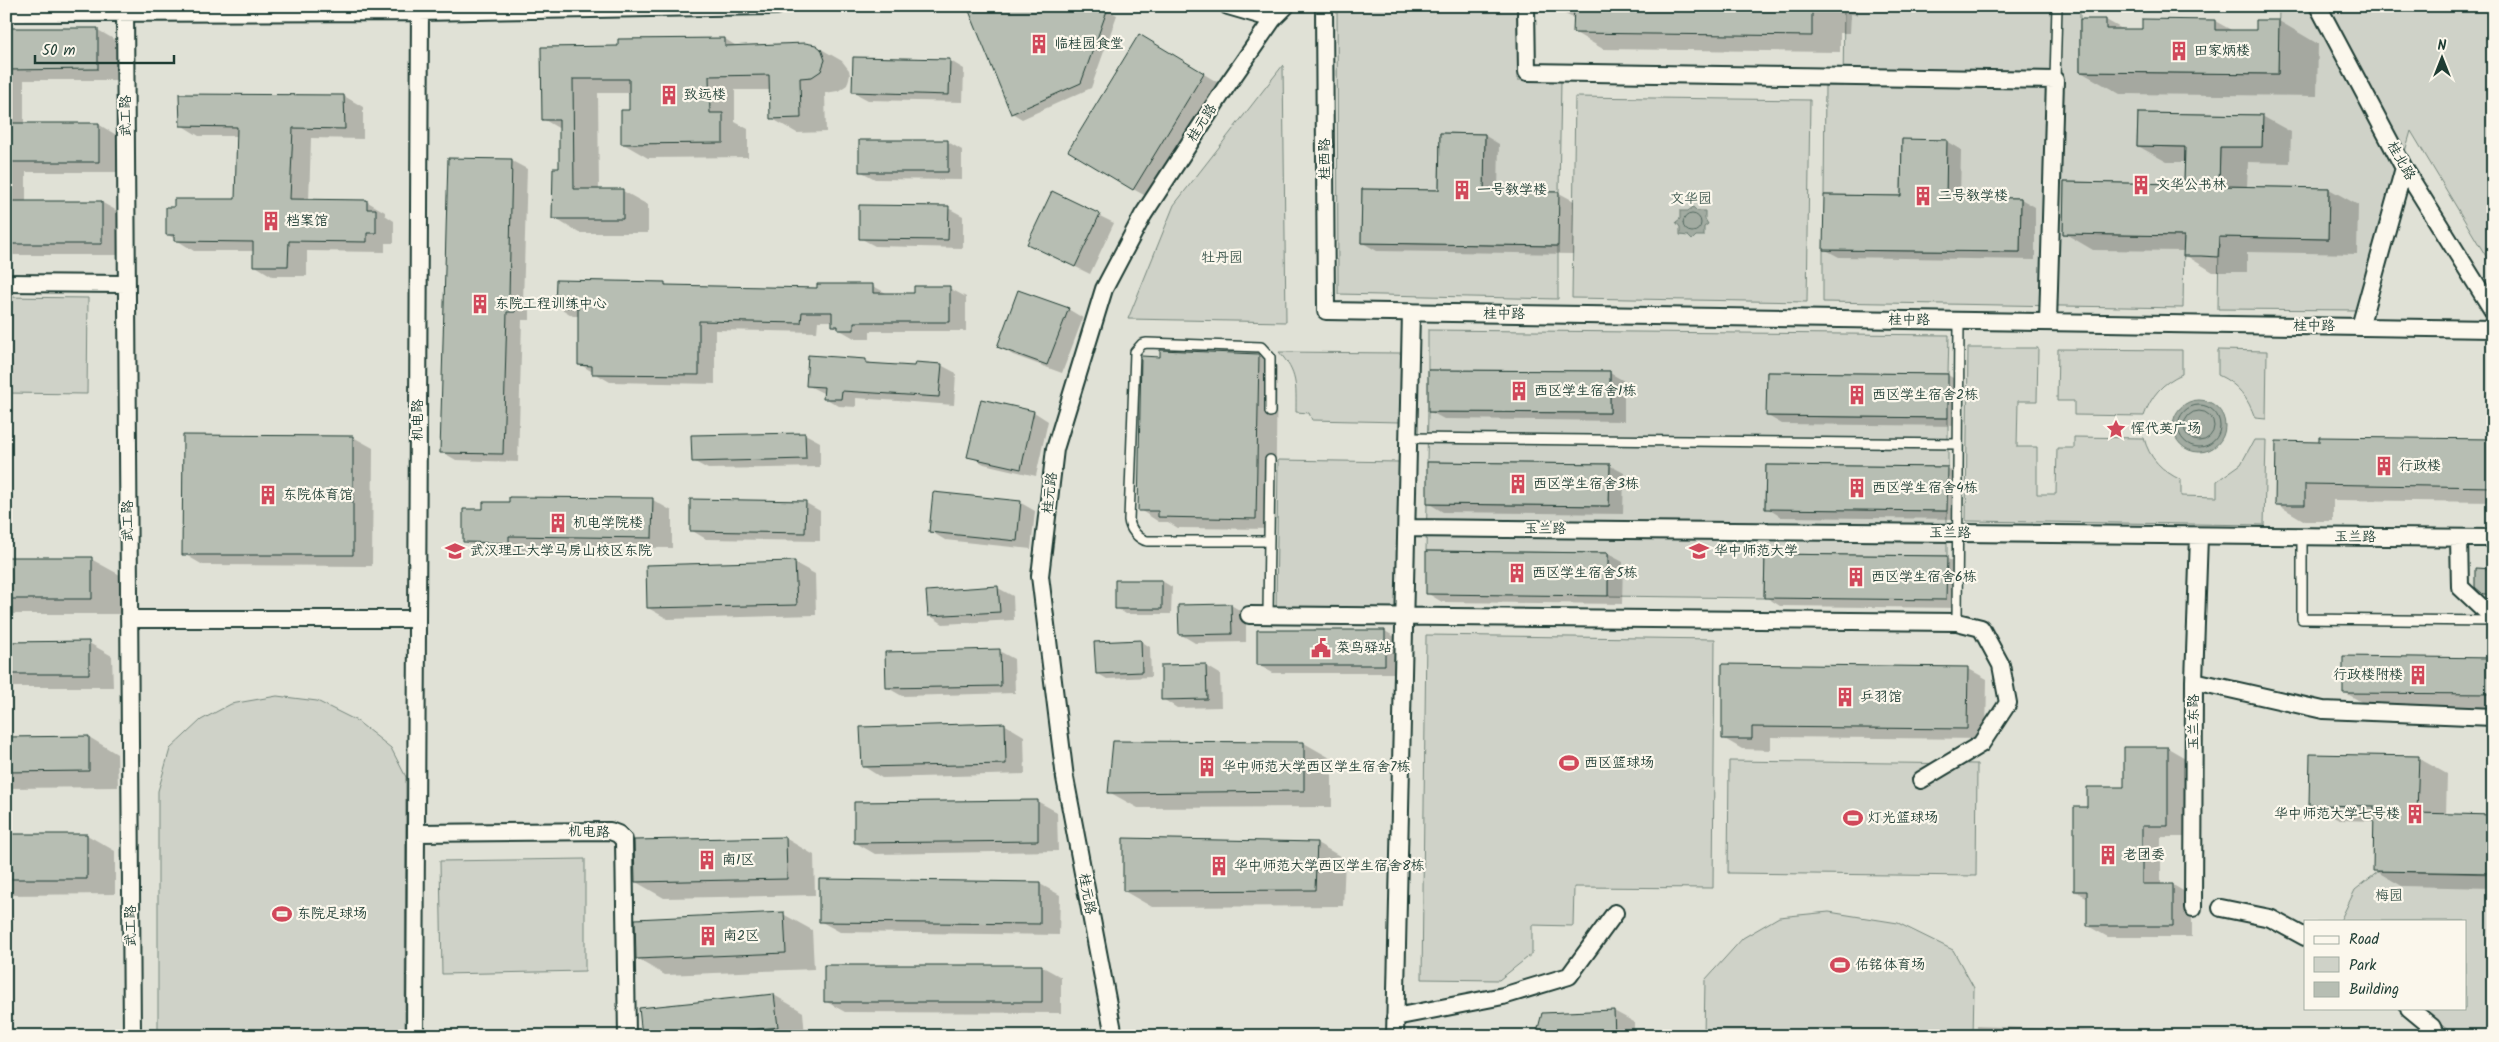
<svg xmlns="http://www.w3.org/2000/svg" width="2499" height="1042" viewBox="0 0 2499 1042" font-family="Kalam,'LXGW WenKai TC',sans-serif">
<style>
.built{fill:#e0e1d6;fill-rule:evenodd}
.green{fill:#cfd2c8;stroke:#77887e}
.water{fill:#a2aba1;stroke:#6e7f75}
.shadow{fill:#0003}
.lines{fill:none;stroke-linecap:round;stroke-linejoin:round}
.shore{stroke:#536960;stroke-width:1}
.building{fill:#b7beb3;stroke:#1f3d34}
.service-casing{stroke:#1f3d34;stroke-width:12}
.minor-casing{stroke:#1f3d34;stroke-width:20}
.service{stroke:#fbf7ec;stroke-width:9}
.minor{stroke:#fbf7ec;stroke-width:16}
.labels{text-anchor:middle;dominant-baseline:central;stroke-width:4.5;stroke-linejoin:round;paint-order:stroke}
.poi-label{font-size:14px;fill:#1f3d34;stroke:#fbf7ec;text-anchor:start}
.street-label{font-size:14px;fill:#1f3d34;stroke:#fbf7ec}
.park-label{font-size:14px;fill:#425b52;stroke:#fbf7ec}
</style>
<rect width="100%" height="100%" fill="#f2f0e5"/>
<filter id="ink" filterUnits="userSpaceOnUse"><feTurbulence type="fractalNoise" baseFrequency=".02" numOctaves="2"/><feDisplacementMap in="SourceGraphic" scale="10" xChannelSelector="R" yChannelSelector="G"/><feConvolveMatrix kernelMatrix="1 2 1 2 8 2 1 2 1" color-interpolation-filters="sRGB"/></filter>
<g filter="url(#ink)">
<path class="built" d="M6 6H2493V1036H6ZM2305 921H2465V1008H2305Z"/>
<path class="green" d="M1337 6H1517L1518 80 1561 81 1559 192 1484 191 1485 134 1440 133 1439 190 1362 189 1361 243 1558 246V299L1338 294Z
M1844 6H2080V72L2278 74 2279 6H2493V268L2411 131 2359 310 2218 309 2219 237 2328 239 2329 188 2219 186 2220 147H2262V115L2138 113 2137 146 2185 147 2184 184 2064 182 2063 234 2184 236 2183 308 1823 302V250L2020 252 2021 198 1946 197V140H1902L1901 196 1824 195 1825 86H1843Z
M1283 65 1286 322 1128 319 1174 205Z
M1575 97 1810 100 1807 302 1572 298Z
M6 297 88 298 87 394 6 393Z
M1428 330 1949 335 1948 374 1767 372V416L1948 418V467L1766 465 1765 508 1947 511V556L1765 554 1764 598 1608 596V553L1426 551 1427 504 1609 506 1610 464 1427 462 1428 412 1610 413V371L1428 370Z
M1968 348H2038L2037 401H2018L2017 447H2037V494H2056L2057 448H2074V437L2144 438C2149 458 2162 471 2181 480V496L2217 497V481L2241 464 2254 440H2266L2264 525 1966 521Z
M2058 349 2182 350V374C2162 383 2151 396 2144 416L2074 415V401H2057Z
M2218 350 2267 351 2266 419 2255 418C2248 398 2238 384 2218 375Z
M1279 352 1401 353 1400 422 1312 420 1309 413 1296 412C1296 386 1298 373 1279 352Z
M1278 460 1400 462 1398 610 1276 609Z
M1426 635 1715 639 1713 888 1574 887 1573 926 1532 925V954L1499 980 1422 979Z
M277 696 317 701 357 721 391 748 406 777 405 1036H158V791L170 749 201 720 231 704Z
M1729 761 1977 764 1976 876 1728 873Z
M585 859V971L442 974 440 861Z
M2379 871 2493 874V1036H2451L2449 1031 2421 1008H2465V921H2340L2355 890Z
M1829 912 1898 923 1953 950 1974 988 1973 1036H1704L1705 980 1743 938 1779 917Z"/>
<path class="water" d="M1693 207 1697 211H1705V219L1708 224 1704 227V236H1696L1692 240 1688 236 1680 235V227L1676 222 1680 219V211H1688Z
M2173 426a26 26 0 1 1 52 0a26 26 0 1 1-52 0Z"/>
<path class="shadow" d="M1261 6H1275L1274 10Z
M1563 6H1858V15L1851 14 1850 33H1840V52L1603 49 1574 32 1575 19 1563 13Z
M1107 10 1117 15 1091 88 1022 119 1012 113Z
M2106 20 2124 30H2144L2215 21 2233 31H2257L2279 21 2318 44 2317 96 2120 94 2081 72Z
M6 30H98L117 41V80H24V124H98L118 136V172H26V202H101L121 213V255H6Z
M725 39 738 47 816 46 842 61 849 70 850 75 847 85 838 91 825 93 826 132 797 133 771 118V90H735V122L748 129V157L648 158 622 143 631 111 630 93H598L599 191H623L648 205V233H579L554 218 560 169V129L543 119 542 48H619Z
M1159 47 1222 85 1153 200 1133 189Z
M949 60 964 69 963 102 868 100 853 92Z
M344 96 363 107V139L311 138 309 201H366L385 212V215L394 221V243H385V252L307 251V276H272L254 265V251H194L167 234 237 200 238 136H199L181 125Z
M2262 116 2291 132 2290 163 2248 162 2247 187 2329 189 2358 205 2357 254 2247 252V272H2213L2185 255V251L2093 250 2064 233 2185 185 2186 162H2167L2138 146Z
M1484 135 1499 144 1498 192 1559 193 1574 201 1573 254 1377 251 1363 243 1440 191Z
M1946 141 1961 150 1960 198 2021 199 2035 207V260L1839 257 1824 249 1902 197Z
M948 142 962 150V180L875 179 860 171Z
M512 161 527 169 523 302 530 306V320H522L518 462 456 460 442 452Z
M1053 193 1114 223 1090 274 1029 244Z
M948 208 963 216V248L875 246 860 238Z
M664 283 669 286 819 289 873 286 888 294H915L949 288 966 297V331H870V339H856L833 326V321H818L817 332 715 330V384L610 382 579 364V316H573L557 306Z
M1068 309 1083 318 1062 373 1013 355 998 346Z
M1258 354 1277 366 1275 529 1178 528 1168 522H1159L1140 510Z
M865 360 873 364 916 367 941 365 956 373 954 405 856 398V407L839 406 825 398V394L807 385Z
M1610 373 1624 381V421L1444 419 1429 411Z
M1768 373 1948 375 1963 384 1962 426 1782 424 1768 416Z
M1034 412 1048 421 1036 476 984 464 969 456Z
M805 434 820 442V467L708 469 693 461 692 436Z
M184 437H353L373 448 372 566 203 565 184 554Z
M2493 441V502L2333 500V521H2305L2276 504 2277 443Z
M1609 465 1624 473 1623 514 1443 512 1428 503Z
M1947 468 1962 477 1961 519 1781 517 1767 508Z
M653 500 672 511V548L528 547V553H484L464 541Z
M806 503 820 511V541L706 539 691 530Z
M1021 503 1035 511 1031 549 945 540 930 531Z
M1428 552 1608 554 1623 562 1622 604 1442 602 1427 593Z
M1946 558 1961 566V608L1780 606 1766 597Z
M6 559H91L120 575V614H6Z
M795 563 815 574 816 615 668 619 648 608 647 566Z
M2493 570V599L2483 593Z
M1117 581H1162L1172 587 1171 614H1126L1117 608Z
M998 588 1013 596 1014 620 943 624 929 615Z
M1231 605 1246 614V642L1195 643 1180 634V606Z
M1258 631H1385L1400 640V673H1273L1258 665Z
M1141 641 1150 647 1151 677 1107 679 1097 673Z
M6 643H89L112 656 113 687H6Z
M999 651 1014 659 1015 693 902 696 888 688Z
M2493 659V710L2372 708 2344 692Z
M1205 665 1220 674 1221 707 1177 708 1163 699Z
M1724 665 1967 668 1987 679 1986 739 1771 737V750L1742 749 1723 738Z
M1004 724 1024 736 1025 774 882 778 863 766Z
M89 737 117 754 118 787 6 788V738Z
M1304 743 1332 759V807L1138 808 1109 792Z
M2168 748 2187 759 2188 837H2161V885H2173L2192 896V937H2108L2088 926V898L2075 891 2088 808 2125 788Z
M2418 758 2447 774 2446 815 2493 816V888L2402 886 2374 870 2375 821 2339 820 2310 804Z
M1037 801 1057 812 1058 851 875 854 856 843Z
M6 835H87L115 851V894L6 895Z
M785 838 814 855 815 895 664 898 636 882Z
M1317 843 1345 859 1343 906 1152 907 1124 891Z
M821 880 1040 884 1060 895 1059 935 840 932 820 921Z
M783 914 812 930 814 969 665 975 637 959Z
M1041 966 1061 977V1013L845 1012 825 1001Z
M774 995 803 1012 805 1036H644Z
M1614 1011 1634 1022V1036H1537L1543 1014Z
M1977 1026 2236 1036H2237H1977Z"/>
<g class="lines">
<path class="shore" d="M1683 223a9 9 0 1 1 18 0a9 9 0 1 1-18 0Z
M2178 426a21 21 0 1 1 42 0a21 21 0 1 1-42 0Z
M2184 426a15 15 0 1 1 30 0a15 15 0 1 1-30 0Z"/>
</g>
<path class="building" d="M967 6H1098L1108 8 1081 83 1011 114Z
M1574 6H1812V36L1573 33Z
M2080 19H2106V29H2142V19L2215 20V30H2256V20H2279L2278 74 2080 72Z
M6 28H98V69L6 70Z
M1139 34 1204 73 1133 190 1068 151Z
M725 38V46L805 43 816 45 821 49 825 60 821 71 812 77 800 78 801 118 770 119 769 75 709 76 710 113H723V143L621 144V110H629V79H573L574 189H623V219H552L553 168H559V120H542L541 47 618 46V39Z
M853 57 950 59 949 95 852 92Z
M179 94 344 95 345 129 293 128 290 199 367 200V209H376V233H367V242L289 241 288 266H253V242L174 241V235H166V207H174V199H235L237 127 180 126Z
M2138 113 2263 115 2262 147H2220L2219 186 2329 188 2328 239 2219 237 2218 257 2201 256H2183L2184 236 2063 234 2064 182 2184 184 2185 147 2137 146Z
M6 123H99V162H6Z
M1440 133 1485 134 1484 191 1559 192 1558 246 1361 243 1362 189 1439 190Z
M1902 139 1947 140 1946 197 2021 198 2020 252 1823 250 1824 195 1901 196Z
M859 140H948V172H859Z
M448 158 512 159 509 297H515V312H507L503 454 440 453Z
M1052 191 1100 214 1075 267 1027 244Z
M6 201H102V244H6Z
M859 205 949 206 948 240 859 239Z
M556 280 665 282V285L817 288V284H873V293H914V286H950V322H854V330H838V326H832V312H802L801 323 699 321V375L592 374V366L578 365V307H555Z
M1018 290 1069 308 1047 365 997 347Z
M1160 350 1259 354 1256 519 1158 517V511H1138L1141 356 1160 357Z
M808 355 866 359V363L914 366 915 362 942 364 939 397 842 391 841 399H823L824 387 806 386Z
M1428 370 1610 371V413L1428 412Z
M1767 372 1948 374V418L1766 416Z
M981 399 1034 411 1021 469 967 457Z
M805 433 806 459 692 462 691 435Z
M183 435 353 436V555H182Z
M2319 437 2493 439V487L2305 484V505H2275L2276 441 2319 442Z
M1427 462 1610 464 1609 506 1427 504Z
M1766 465 1948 467 1947 511 1765 509Z
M933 492 1021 501 1017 541 929 532Z
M509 497 653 498 652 538 509 536V543L463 542V509H483V502H509Z
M690 499 806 501 805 533 690 531Z
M1426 551 1608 553V596L1426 594Z
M1765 554 1947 556 1946 600 1764 598Z
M6 557H92V599H6Z
M795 561 797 605 647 608 646 565Z
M2475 568 2493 569V594H2483L2475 587Z
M1115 580H1162V609H1115Z
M998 586 1000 612 928 616 926 591Z
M1231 604 1232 634 1179 635 1178 605Z
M1257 630H1385V665H1257Z
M1141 640 1142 672 1096 674 1094 642Z
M89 641V674H6V642Z
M1000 649 1001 686 886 688 885 652Z
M2343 656 2493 658V694L2343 693Z
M1206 664 1207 699 1161 700V665Z
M1722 664 1968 667 1967 729 1752 727V739H1722Z
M1005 723 1006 764 862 767 860 727Z
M89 736V771L6 772V737Z
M1113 741 1304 742V791L1108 793Z
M2124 747H2168V826H2142V884H2173V926H2087V891H2074V807H2087V787H2124Z
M2310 754 2419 756 2417 813 2493 815V873L2373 871 2374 806 2309 805Z
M1038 800V841L854 843V802Z
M6 834H87V879H6Z
M786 837 787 879 635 882 634 840Z
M1123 838 1317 842 1315 890 1123 891Z
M819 879 1040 882V924L819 922Z
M784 912 786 953 636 959 635 919Z
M824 965H1042V1002H824Z
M774 994 778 1027 694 1036H642L639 1008Z
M1614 1010 1615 1036H1536L1542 1013Z"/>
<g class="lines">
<defs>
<path id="service" d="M2055 80 2057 6
M1408 438 1958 444
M2302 537V619L2493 621
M1269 541H1147C1138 539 1130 529 1129 520L1135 352 1142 344 1147 343 1261 347 1270 357V412
M1268 615 1270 460
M1957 622 1959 321"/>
<path id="minor" d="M125 6 132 1036
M1228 6 1273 19
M1324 6 1326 311 2493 329
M1526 6 1527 72 2055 80 2048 322
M2318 6 2404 168 2493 311
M6 13 419 12 777 6
M6 283 127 284
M2360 327 2404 168
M1407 528 2493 538
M2459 538 2460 587 2493 618
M1249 615 1957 622 1981 628 2001 665 2008 703 1981 744 1921 780
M129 619H417
M2194 681 2323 710 2493 717
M416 833 610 831 618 834 624 840 627 1036
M2193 908 2194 681 2199 536
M2221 908 2270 918 2305 937
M2409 1008 2432 1027 2436 1036
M1395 1017 1503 996 1569 976 1615 913
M415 1036 420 6
M1114 1036 1065 778 1040 576 1055 449 1104 289 1143 215 1226 87 1273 19 1286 6
M1395 1036 1411 312"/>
</defs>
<use href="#service" class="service-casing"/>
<use href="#minor" class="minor-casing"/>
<use href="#service" class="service"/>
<use href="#minor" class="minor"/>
</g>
</g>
<defs>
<symbol id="building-bare" viewBox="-9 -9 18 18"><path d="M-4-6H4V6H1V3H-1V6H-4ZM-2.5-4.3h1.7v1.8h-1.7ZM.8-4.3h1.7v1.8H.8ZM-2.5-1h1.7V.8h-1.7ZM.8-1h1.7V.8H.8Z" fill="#d1495b" stroke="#fbf7ec" stroke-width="2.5" paint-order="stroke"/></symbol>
<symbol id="sight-bare" viewBox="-9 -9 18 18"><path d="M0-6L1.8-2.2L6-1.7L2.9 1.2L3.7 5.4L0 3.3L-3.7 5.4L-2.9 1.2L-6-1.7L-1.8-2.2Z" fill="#d1495b" stroke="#fbf7ec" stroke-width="2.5" paint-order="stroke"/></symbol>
<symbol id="university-bare" viewBox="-9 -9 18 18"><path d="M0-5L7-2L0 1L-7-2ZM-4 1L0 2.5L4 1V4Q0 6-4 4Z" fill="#d1495b" stroke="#fbf7ec" stroke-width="2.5" paint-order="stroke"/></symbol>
<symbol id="civic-bare" viewBox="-9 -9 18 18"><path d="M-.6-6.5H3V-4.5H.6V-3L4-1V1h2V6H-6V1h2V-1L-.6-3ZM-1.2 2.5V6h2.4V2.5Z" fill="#d1495b" stroke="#fbf7ec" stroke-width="2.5" paint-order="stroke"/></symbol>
<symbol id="stadium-bare" viewBox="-9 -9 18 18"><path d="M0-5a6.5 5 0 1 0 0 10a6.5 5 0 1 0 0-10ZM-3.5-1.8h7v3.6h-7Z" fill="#d1495b" stroke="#fbf7ec" stroke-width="2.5" paint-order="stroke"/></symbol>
</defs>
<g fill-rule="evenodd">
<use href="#building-bare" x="1025" y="30" width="28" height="28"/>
<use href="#building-bare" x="2165" y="37" width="28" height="28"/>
<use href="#building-bare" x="655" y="81" width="28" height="28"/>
<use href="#building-bare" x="2127" y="171" width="28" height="28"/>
<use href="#building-bare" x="1448" y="176" width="28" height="28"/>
<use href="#building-bare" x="1909" y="182" width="28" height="28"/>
<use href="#building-bare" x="257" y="207" width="28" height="28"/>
<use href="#building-bare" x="466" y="290" width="28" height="28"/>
<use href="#building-bare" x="1505" y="377" width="28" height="28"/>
<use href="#building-bare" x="1843" y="381" width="28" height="28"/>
<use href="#sight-bare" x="2102" y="415" width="28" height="28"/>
<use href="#building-bare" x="2370" y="452" width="28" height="28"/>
<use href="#building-bare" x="1504" y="470" width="28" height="28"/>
<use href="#building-bare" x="1843" y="474" width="28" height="28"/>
<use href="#building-bare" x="254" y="481" width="28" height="28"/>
<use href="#building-bare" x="544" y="509" width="28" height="28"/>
<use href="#university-bare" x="441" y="537" width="28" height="28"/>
<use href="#university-bare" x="1685" y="537" width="28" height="28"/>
<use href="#building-bare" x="1503" y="559" width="28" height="28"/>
<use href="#building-bare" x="1842" y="563" width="28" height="28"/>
<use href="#civic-bare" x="1307" y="634" width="28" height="28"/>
<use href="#building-bare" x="2404" y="661" width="28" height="28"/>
<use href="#building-bare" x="1831" y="683" width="28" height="28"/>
<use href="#stadium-bare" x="1555" y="749" width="28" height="28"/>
<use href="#building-bare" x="1193" y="753" width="28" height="28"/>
<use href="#building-bare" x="2401" y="800" width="28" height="28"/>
<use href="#stadium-bare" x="1839" y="804" width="28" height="28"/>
<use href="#building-bare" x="2094" y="841" width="28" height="28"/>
<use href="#building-bare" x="693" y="846" width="28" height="28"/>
<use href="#building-bare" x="1205" y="852" width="28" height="28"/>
<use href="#stadium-bare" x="268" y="900" width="28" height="28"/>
<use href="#building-bare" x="694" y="922" width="28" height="28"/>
<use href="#stadium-bare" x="1826" y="951" width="28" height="28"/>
</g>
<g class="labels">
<g class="poi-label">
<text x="1054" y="44">临桂园食堂</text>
<text x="2194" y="51">田家炳楼</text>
<text x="684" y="95">致远楼</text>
<text x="2156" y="185">文华公书林</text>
<text x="1477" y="190">一号教学楼</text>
<text x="1938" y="196">二号教学楼</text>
<text x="286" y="221">档案馆</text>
<text x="495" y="304">东院工程训练中心</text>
<text x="1534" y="391">西区学生宿舍1栋</text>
<text x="1872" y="395">西区学生宿舍2栋</text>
<text x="2131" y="429">恽代英广场</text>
<text x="2399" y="466">行政楼</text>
<text x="1533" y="484">西区学生宿舍3栋</text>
<text x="1872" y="488">西区学生宿舍4栋</text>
<text x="283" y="495">东院体育馆</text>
<text x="573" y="523">机电学院楼</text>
<text x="470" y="551">武汉理工大学马房山校区东院</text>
<text x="1714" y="551">华中师范大学</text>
<text x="1532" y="573">西区学生宿舍5栋</text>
<text x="1871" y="577">西区学生宿舍6栋</text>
<text x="1336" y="648">菜鸟驿站</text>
<text x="2403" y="675" text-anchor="end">行政楼附楼</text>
<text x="1860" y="697">乒羽馆</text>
<text x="1584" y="763">西区篮球场</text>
<text x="1222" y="767">华中师范大学西区学生宿舍7栋</text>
<text x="2400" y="814" text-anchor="end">华中师范大学七号楼</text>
<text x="1868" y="818">灯光篮球场</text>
<text x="2123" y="855">老团委</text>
<text x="722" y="860">南1区</text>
<text x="1234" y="866">华中师范大学西区学生宿舍8栋</text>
<text x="297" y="914">东院足球场</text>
<text x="723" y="936">南2区</text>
<text x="1855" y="965">佑铭体育场</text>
</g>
<g class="street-label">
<text transform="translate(126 116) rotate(-90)">武工路</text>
<text transform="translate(1202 123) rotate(-57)">桂元路</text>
<text transform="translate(1325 159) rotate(-90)">桂西路</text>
<text transform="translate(2401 161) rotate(61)">桂北路</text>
<text transform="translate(1504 314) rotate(1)">桂中路</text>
<text transform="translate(1909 320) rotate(1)">桂中路</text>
<text transform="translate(2314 326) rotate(1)">桂中路</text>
<text transform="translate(418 420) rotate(-90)">机电路</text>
<text transform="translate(1050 493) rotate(-83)">桂元路</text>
<text transform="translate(128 521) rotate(-90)">武工路</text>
<text transform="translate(1545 529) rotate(1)">玉兰路</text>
<text transform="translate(1950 533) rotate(1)">玉兰路</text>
<text transform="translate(2355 537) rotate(1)">玉兰路</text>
<text transform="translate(2194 722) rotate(-90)">玉兰东路</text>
<text transform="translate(589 832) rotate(2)">机电路</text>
<text transform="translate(1087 894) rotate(80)">桂元路</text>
<text transform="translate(131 926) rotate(-90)">武工路</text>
</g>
<g class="park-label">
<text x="1691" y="199">文华园</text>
<text x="1222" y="258">牡丹园</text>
<text x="2389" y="896">梅园</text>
</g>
</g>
<rect width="2499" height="1042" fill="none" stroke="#fbf7ec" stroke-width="25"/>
<rect x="12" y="12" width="2474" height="1017" fill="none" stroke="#1f3d34" stroke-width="2" filter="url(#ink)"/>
<rect x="2304" y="920" width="162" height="90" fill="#fbf7ec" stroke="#a3ada2"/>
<rect x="2314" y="936" width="25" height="8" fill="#fbf7ec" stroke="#a3ada2"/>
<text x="2349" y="944" font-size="15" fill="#1f3d34">Road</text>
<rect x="2314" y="957" width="25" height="15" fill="#cfd2c8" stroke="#a3ada2"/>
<text x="2349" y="970" font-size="15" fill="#1f3d34">Park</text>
<rect x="2314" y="982" width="25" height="15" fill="#b7beb3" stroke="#a3ada2"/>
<text x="2349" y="994" font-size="15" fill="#1f3d34">Building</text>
<g transform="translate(2442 58)" stroke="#fbf7ec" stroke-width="4" paint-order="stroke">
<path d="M0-4L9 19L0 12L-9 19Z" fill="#1f3d34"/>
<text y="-8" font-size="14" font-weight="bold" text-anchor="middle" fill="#1f3d34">N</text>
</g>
<path d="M35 55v8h139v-8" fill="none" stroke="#1f3d34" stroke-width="2.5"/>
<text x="42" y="55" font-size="15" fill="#1f3d34" stroke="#fbf7ec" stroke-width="4" paint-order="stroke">50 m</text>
</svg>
